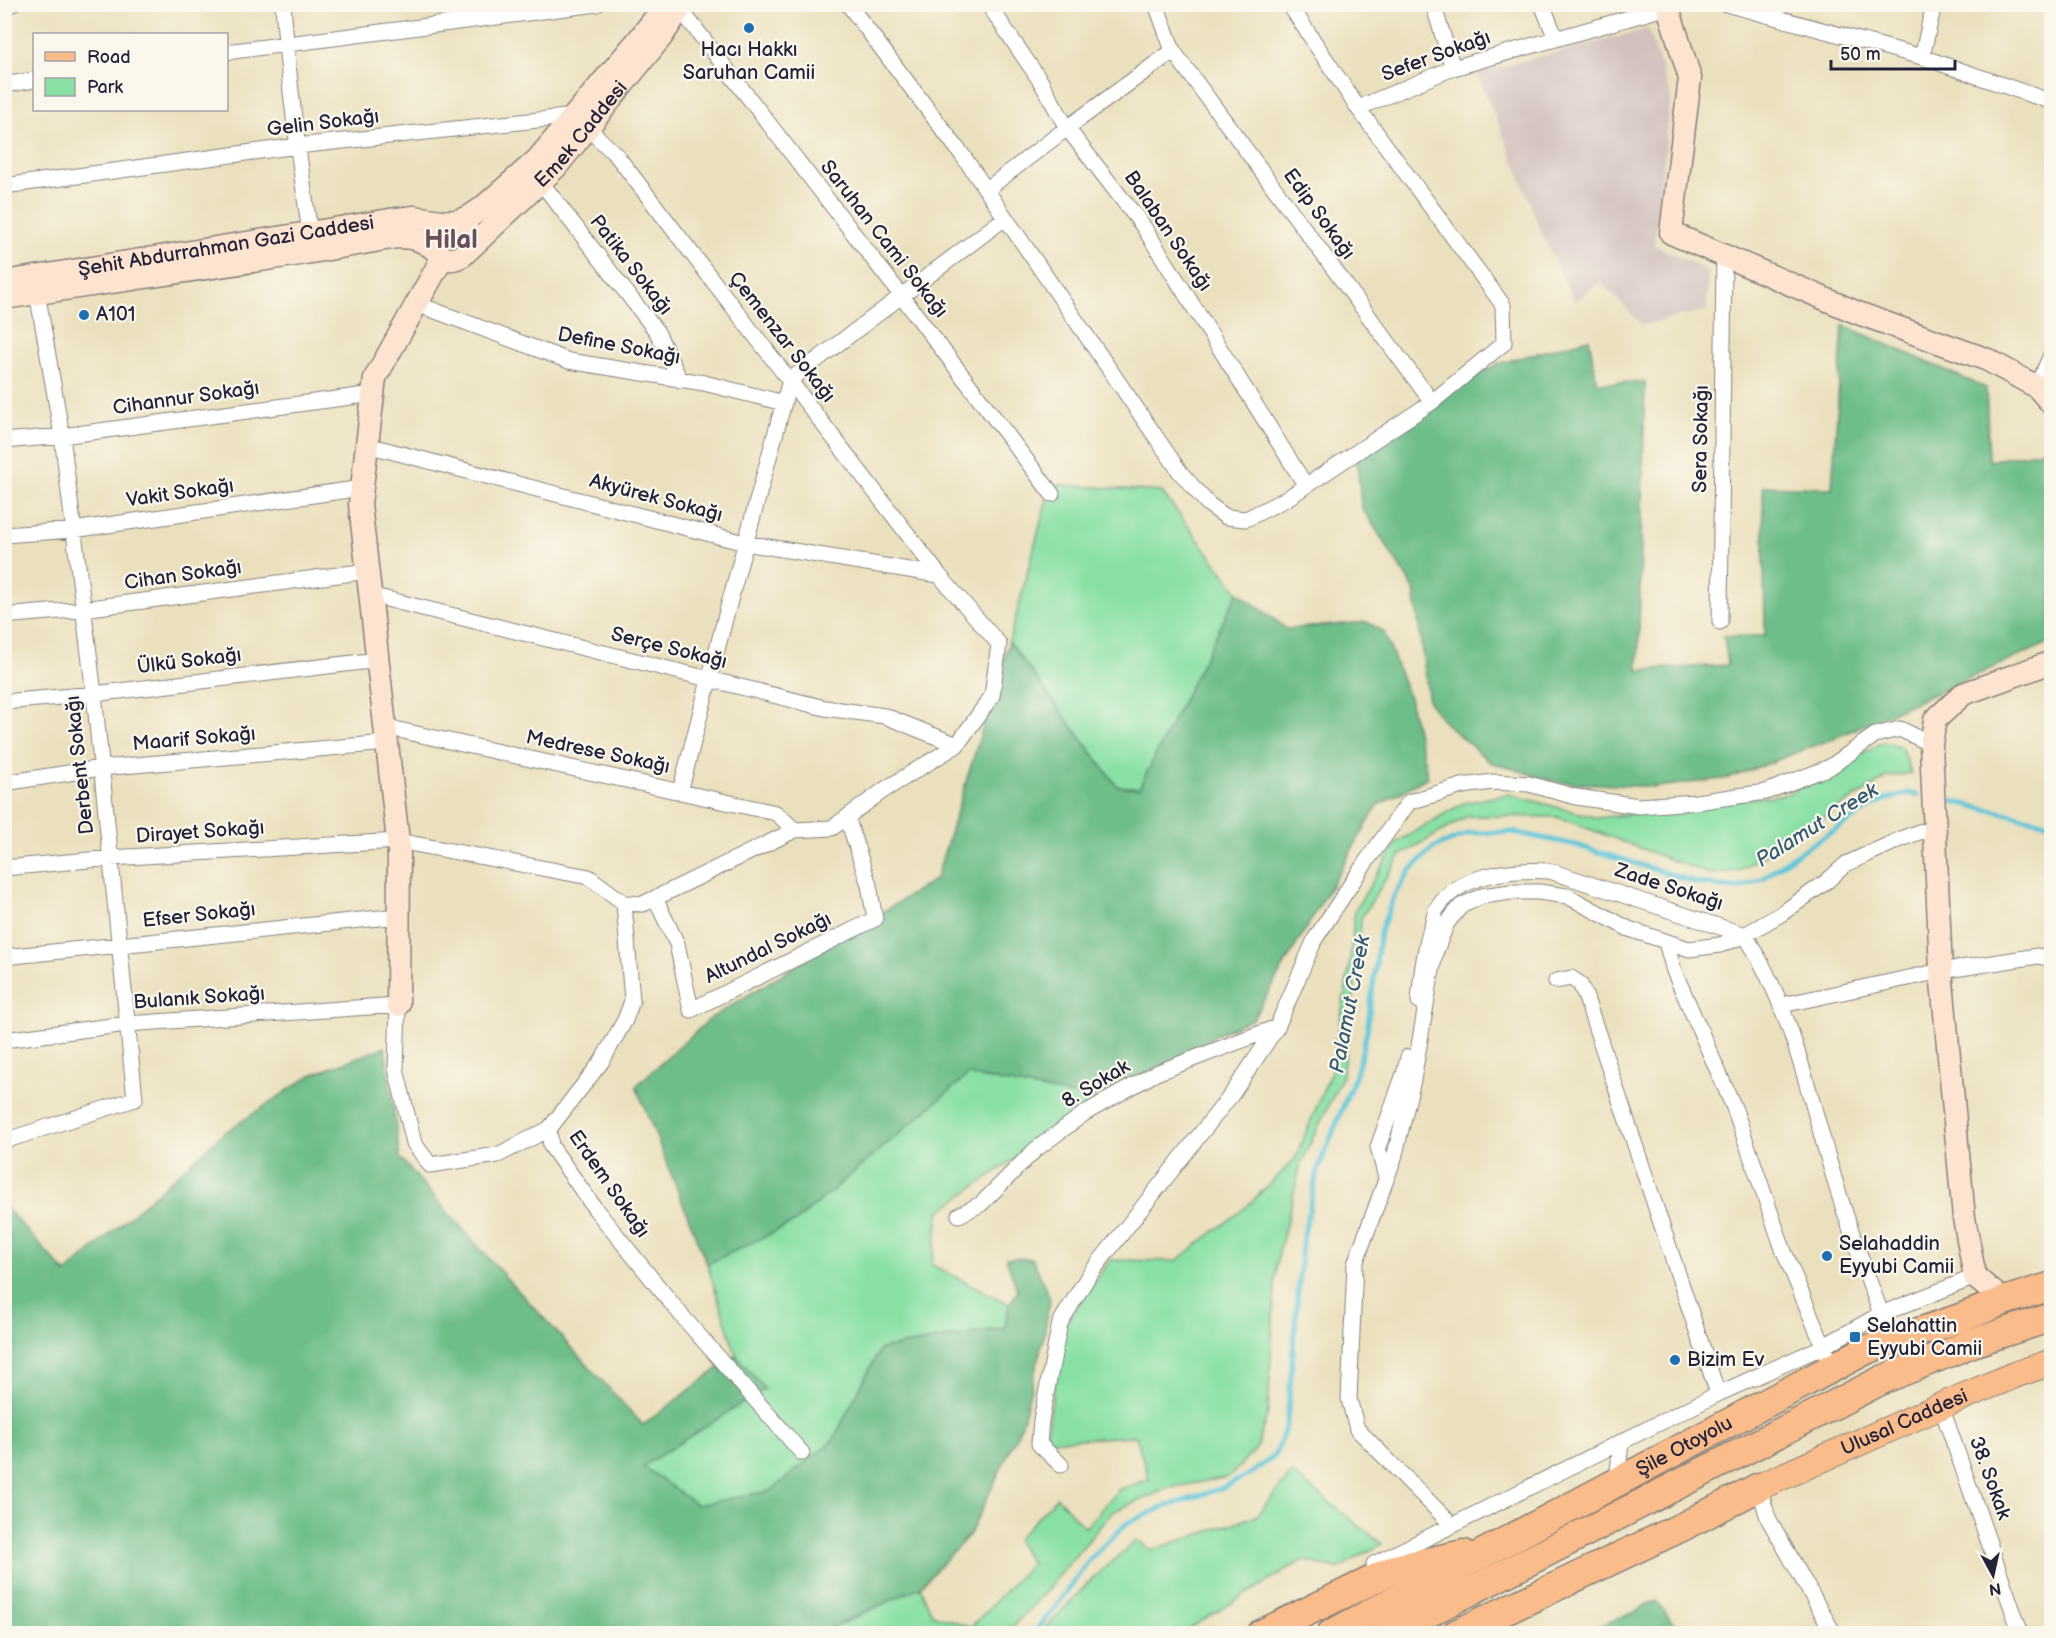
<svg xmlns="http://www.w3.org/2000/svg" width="2056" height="1638" viewBox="0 0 2056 1638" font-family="'Balsamiq Sans',sans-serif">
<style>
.industrial{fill:#d1c0bd}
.green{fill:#88e0a5;stroke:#558170;stroke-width:1.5}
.forest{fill:#6ebe8a;stroke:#487062;stroke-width:1.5}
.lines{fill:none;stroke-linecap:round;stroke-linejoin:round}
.stream{stroke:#5dc5d9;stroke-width:5}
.street-casing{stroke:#86817c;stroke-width:17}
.secondary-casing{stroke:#86817c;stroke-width:25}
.primary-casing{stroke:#86817c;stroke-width:28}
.highway-casing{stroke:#86817c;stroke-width:31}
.street{stroke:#fff;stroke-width:15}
.secondary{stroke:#fde4d0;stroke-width:22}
.primary{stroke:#f9bc8a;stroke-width:26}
.highway{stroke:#f9bc8a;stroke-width:28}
.poi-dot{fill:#1f6fb2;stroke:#fbf7ec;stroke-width:2}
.labels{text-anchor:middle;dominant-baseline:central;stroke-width:4.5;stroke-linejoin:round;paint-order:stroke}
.poi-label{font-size:20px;fill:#22223b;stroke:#fbf7ec;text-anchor:start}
.street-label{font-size:20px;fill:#22223b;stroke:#fbf7ec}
.water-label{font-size:21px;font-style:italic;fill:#375b72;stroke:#fbf7ec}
.district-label{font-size:26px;font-weight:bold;fill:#68515d;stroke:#fbf7ec}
</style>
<rect width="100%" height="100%" fill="#fbf7ec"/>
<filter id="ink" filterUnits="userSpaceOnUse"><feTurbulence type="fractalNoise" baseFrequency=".0167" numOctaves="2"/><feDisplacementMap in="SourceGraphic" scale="12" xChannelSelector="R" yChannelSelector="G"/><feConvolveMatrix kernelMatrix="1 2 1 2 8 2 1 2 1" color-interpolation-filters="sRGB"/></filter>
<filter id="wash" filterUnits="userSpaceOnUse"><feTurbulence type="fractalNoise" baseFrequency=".008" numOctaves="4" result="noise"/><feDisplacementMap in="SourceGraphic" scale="24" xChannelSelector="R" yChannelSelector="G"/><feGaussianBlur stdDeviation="1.35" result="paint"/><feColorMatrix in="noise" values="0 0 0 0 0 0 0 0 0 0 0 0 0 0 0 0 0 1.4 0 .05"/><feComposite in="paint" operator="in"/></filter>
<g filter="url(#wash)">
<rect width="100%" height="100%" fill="#ebe0bd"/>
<path class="industrial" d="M1648 29 1671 97 1654 245 1708 271 1707 310 1642 325 1600 281 1575 302 1542 235 1517 168 1477 73Z"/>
<path class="green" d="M1051 484 1162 492 1238 592 1139 788 1117 786 1009 642Z
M1883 742 1901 747 1911 773 1887 777 1739 871 1709 874 1557 817 1468 816 1401 855 1361 918 1357 972 1342 1077 1301 1163 1276 1265 1268 1412 1256 1449 1229 1477 1169 1488 1112 1512 1041 1597 1006 1633 819 1634 920 1587 932 1614 971 1627 1032 1563 1016 1540 1057 1497 1085 1528 1118 1490 1149 1479 1136 1436 1046 1441 1063 1326 1110 1260 1176 1261 1246 1207 1295 1159 1332 1069 1349 969 1355 910 1397 842 1463 803 1508 794 1598 818 1787 794Z
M968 1075 1099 1100 940 1211 932 1265 1009 1304 1005 1328 880 1349 833 1440 770 1491 697 1505 642 1466 764 1389 736 1355 707 1264 795 1222Z
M1292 1473 1382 1544 1337 1569 1303 1560 1187 1630 1166 1634 1041 1633 1092 1579 1137 1540 1151 1550 1256 1516Z"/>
<path class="forest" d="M1843 325 1986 388 1989 461 2051 449V642L1832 739 1730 778 1657 787 1556 782 1490 762 1445 723 1429 703 1414 589 1361 506 1356 447 1497 364 1589 339 1597 383 1645 382 1638 670 1728 665 1724 636H1765L1763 486 1832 488Z
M1238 592 1287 629 1367 622 1384 632 1409 698 1428 777 1378 805 1253 1019 1222 1032 1099 1100 968 1075 795 1222 707 1264 636 1086 711 1018 936 879 1009 642 1117 786 1139 788Z
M385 1047 400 1158 499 1270 643 1425 736 1355 765 1389 643 1466 697 1505 770 1491 833 1440 880 1349 1005 1328 1009 1304 1018 1291 1006 1258 1033 1259 1050 1299 1044 1335 1022 1424 970 1534 920 1587 819 1633H5L4 1206 66 1273 224 1133 311 1075Z
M1657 1601 1680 1633H1584Z"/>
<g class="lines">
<path class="stream" d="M1947 800 2052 824
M1033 1634 1052 1612 1089 1560 1127 1523 1162 1508 1222 1488 1252 1473 1276 1454 1287 1423 1302 1244 1317 1172 1357 1071 1367 1031 1380 932 1395 894 1410 871 1433 848 1470 833 1513 832 1576 845 1698 883 1737 889 1762 879 1793 856 1881 801 1908 793 1917 795"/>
</g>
</g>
<g filter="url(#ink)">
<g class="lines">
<defs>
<path id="street" d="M283 4C288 81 299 157 310 233
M848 4 963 156 1180 472 1208 504 1226 517 1246 519 1286 499 1432 402 1504 343 1503 305 1358 108 1289 4
M988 4 1041 82 1067 128 1143 226 1306 486
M1433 4 1453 68
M1542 4 1556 39
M1726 4 1922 57 2052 102
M4 6 12 4
M681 10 901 295 1052 494
M1173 51 1432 402
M226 52 597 4
M1922 57 1934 4
M4 85 34 80
M1358 108 1453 68 1668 7
M540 181 657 332 680 380
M4 186 297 146 575 116
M986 190 1067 128 1173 51 1156 4
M417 304 569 361 704 383 784 403
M2037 387 2052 353
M4 441 62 436 373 394
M367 445 745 543 939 575
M4 535 73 530 362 488
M370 595 825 708 885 716 957 745
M4 616 83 609 368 571
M1720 622 1724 256
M4 702 94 694 378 660
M385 727 776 813 795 830
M4 783 101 768 387 743
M680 792 726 615 790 380 1005 218
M4 868 110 858 398 841 589 877 624 903 643 904 795 830 832 828 884 790 957 745 992 696 999 644 939 575 617 156 588 128
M655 898 677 944 691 1010 875 919 869 885 847 817
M624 903 632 1001 625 1020 602 1061 549 1129 551 1146 596 1210 682 1316 802 1453
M1666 942 1674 971 1735 1110 1783 1249 1827 1355
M4 957 399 916
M1556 981 1571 978 1580 984 1585 995 1718 1394
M1419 1001C1421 976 1424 952 1431 928 1433 922 1434 915 1436 910 1458 873 1513 869 1550 871L1745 935C1792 1008 1809 1096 1834 1178 1850 1233 1872 1287 1891 1342
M1782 1005 1941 971 2038 956 2052 959
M4 1040 127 1024 398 1005 396 1069 414 1143 430 1165 498 1155 549 1129
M4 1141 135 1099 94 694 62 436 37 292
M1386 1178 1378 1147 1405 1071 1408 1057
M959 1215 981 1204 1035 1150 1085 1113 1156 1073 1277 1027
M1941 1406 2021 1634
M1061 1465 1039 1444 1041 1420 1060 1323 1089 1275 1232 1094 1277 1027 1315 939 1363 866 1409 802 1462 786 1493 782 1529 784 1576 797 1639 806 1696 802 1766 792 1830 767 1875 735 1900 729 1931 744
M1617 1481 1621 1442
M1759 1487 1768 1518 1834 1634
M1452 1525 1357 1429 1349 1399 1355 1264 1394 1158 1413 1080 1435 953 1447 923 1461 906 1482 896 1511 892H1539L1567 896 1629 929 1689 949 1720 945 1741 937 1781 914 1826 882 1846 864 1901 839 1919 832 1934 830
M1374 1564 1718 1394 1824 1346 1881 1314 1975 1277"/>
<g id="secondary">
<path d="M1667 4 1690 78 1671 233 1858 313 1988 360 2037 387 2052 404"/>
<path d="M454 222 469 217 481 209 537 160 639 39 660 12 664 4"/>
<path id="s1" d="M466 252C472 240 470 225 455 222 421 215 429 275 463 255L556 167 662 36 683 4"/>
<path id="s2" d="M4 282 390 220 414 217 448 222"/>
<path d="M4 298 300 254 397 237C413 237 421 239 434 249"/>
<path d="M398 1005 399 850 360 504 375 378 443 257"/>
<path d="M2004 1301 1975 1277 1964 1218 1941 971 1931 744 1935 720 1963 694 2052 662"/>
</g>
<g id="primary">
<path id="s3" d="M1759 1487 1941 1406 2017 1374 2052 1362"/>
</g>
<g id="highway">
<path d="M1261 1634 1395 1569 1464 1554"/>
<path id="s4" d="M1331 1634 1866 1350 1963 1317 2004 1301 2052 1286"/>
<path d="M1387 1634 1882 1380 1975 1342 2052 1317"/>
<path d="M1456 1634 1686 1525 1759 1487"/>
</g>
</defs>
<use href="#street" class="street-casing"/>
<use href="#secondary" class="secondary-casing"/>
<use href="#primary" class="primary-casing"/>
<use href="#highway" class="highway-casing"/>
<use href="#street" class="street"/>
<use href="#secondary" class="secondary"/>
<use href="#primary" class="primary"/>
<use href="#highway" class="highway"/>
</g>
</g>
<g class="poi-dot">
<circle cx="749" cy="28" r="6"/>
<circle cx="84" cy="315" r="6"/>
<circle cx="1827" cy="1256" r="6"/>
<rect x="1849" y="1331" width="12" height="12" rx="3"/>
<circle cx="1675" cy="1360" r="6"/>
</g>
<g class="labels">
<g class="poi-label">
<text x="749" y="50" text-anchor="middle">Hacı Hakkı<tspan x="749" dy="23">Saruhan Camii</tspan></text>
<text x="96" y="315">A101</text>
<text x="1839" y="1244">Selahaddin<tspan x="1839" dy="23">Eyyubi Camii</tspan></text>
<text x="1867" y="1326">Selahattin<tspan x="1867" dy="23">Eyyubi Camii</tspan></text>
<text x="1687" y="1360">Bizim Ev</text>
</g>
<g class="street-label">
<text transform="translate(1436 56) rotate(-20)">Sefer Sokağı</text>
<text transform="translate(323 123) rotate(-7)">Gelin Sokağı</text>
<text stroke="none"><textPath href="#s1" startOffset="282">Emek Caddesi</textPath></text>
<text transform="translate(1319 214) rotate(54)">Edip Sokağı</text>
<text transform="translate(1168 231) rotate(56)">Balaban Sokağı</text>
<text transform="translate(884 239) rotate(52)">Saruhan Cami Sokağı</text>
<text stroke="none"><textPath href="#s2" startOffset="225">Şehit Abdurrahman Gazi Caddesi</textPath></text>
<text transform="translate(631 265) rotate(52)">Patika Sokağı</text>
<text transform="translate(782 337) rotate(52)">Çemenzar Sokağı</text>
<text transform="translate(619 346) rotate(11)">Define Sokağı</text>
<text transform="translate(186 398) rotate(-8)">Cihannur Sokağı</text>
<text transform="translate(1701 439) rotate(-89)">Sera Sokağı</text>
<text transform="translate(180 493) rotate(-8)">Vakit Sokağı</text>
<text transform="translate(656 498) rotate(15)">Akyürek Sokağı</text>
<text transform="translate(183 575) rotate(-8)">Cihan Sokağı</text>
<text transform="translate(669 648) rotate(14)">Serçe Sokağı</text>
<text transform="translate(189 661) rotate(-7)">Ülkü Sokağı</text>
<text transform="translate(194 739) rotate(-5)">Maarif Sokağı</text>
<text transform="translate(598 752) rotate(12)">Medrese Sokağı</text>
<text transform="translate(80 765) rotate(-96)">Derbent Sokağı</text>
<text transform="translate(200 832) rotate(-4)">Dirayet Sokağı</text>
<text transform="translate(1669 887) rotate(18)">Zade Sokağı</text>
<text transform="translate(199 915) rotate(-6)">Efser Sokağı</text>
<text transform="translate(768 948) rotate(-26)">Altundal Sokağı</text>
<text transform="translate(199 998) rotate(-4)">Bulanık Sokağı</text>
<text transform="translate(1096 1084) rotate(-31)">8. Sokak</text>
<text transform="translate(609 1184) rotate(55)">Erdem Sokağı</text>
<text stroke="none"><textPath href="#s3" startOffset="159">Ulusal Caddesi</textPath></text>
<text stroke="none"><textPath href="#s4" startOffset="400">Şile Otoyolu</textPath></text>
<text transform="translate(1990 1478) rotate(70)">38. Sokak</text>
</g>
<g class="water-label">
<text transform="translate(1817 825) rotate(-32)">Palamut Creek</text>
<text transform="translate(1350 1004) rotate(-79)">Palamut Creek</text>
</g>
<g class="district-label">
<text x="451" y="240">Hilal</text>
</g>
</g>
<rect width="2056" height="1638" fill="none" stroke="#fbf7ec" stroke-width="24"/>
<rect x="33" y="33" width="195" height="78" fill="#fbf7ec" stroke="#a4a2a5" stroke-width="1.5"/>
<rect x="45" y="52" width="30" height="9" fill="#f9bc8a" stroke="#a4a2a5" stroke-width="1.5"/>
<text x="87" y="63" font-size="18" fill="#22223b">Road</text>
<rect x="45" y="78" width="30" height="18" fill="#88e0a5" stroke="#a4a2a5" stroke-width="1.5"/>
<text x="87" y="93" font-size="18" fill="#22223b">Park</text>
<g transform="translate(1993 1575) rotate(172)" stroke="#fbf7ec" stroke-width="4.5" paint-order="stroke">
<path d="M0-4.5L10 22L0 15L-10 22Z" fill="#22223b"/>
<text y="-9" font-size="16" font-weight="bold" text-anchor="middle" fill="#22223b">N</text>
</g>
<path d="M1831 60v9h124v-9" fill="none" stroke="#22223b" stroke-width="3"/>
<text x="1840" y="60" font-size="18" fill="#22223b" stroke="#fbf7ec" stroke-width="4.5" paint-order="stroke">50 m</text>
</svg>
